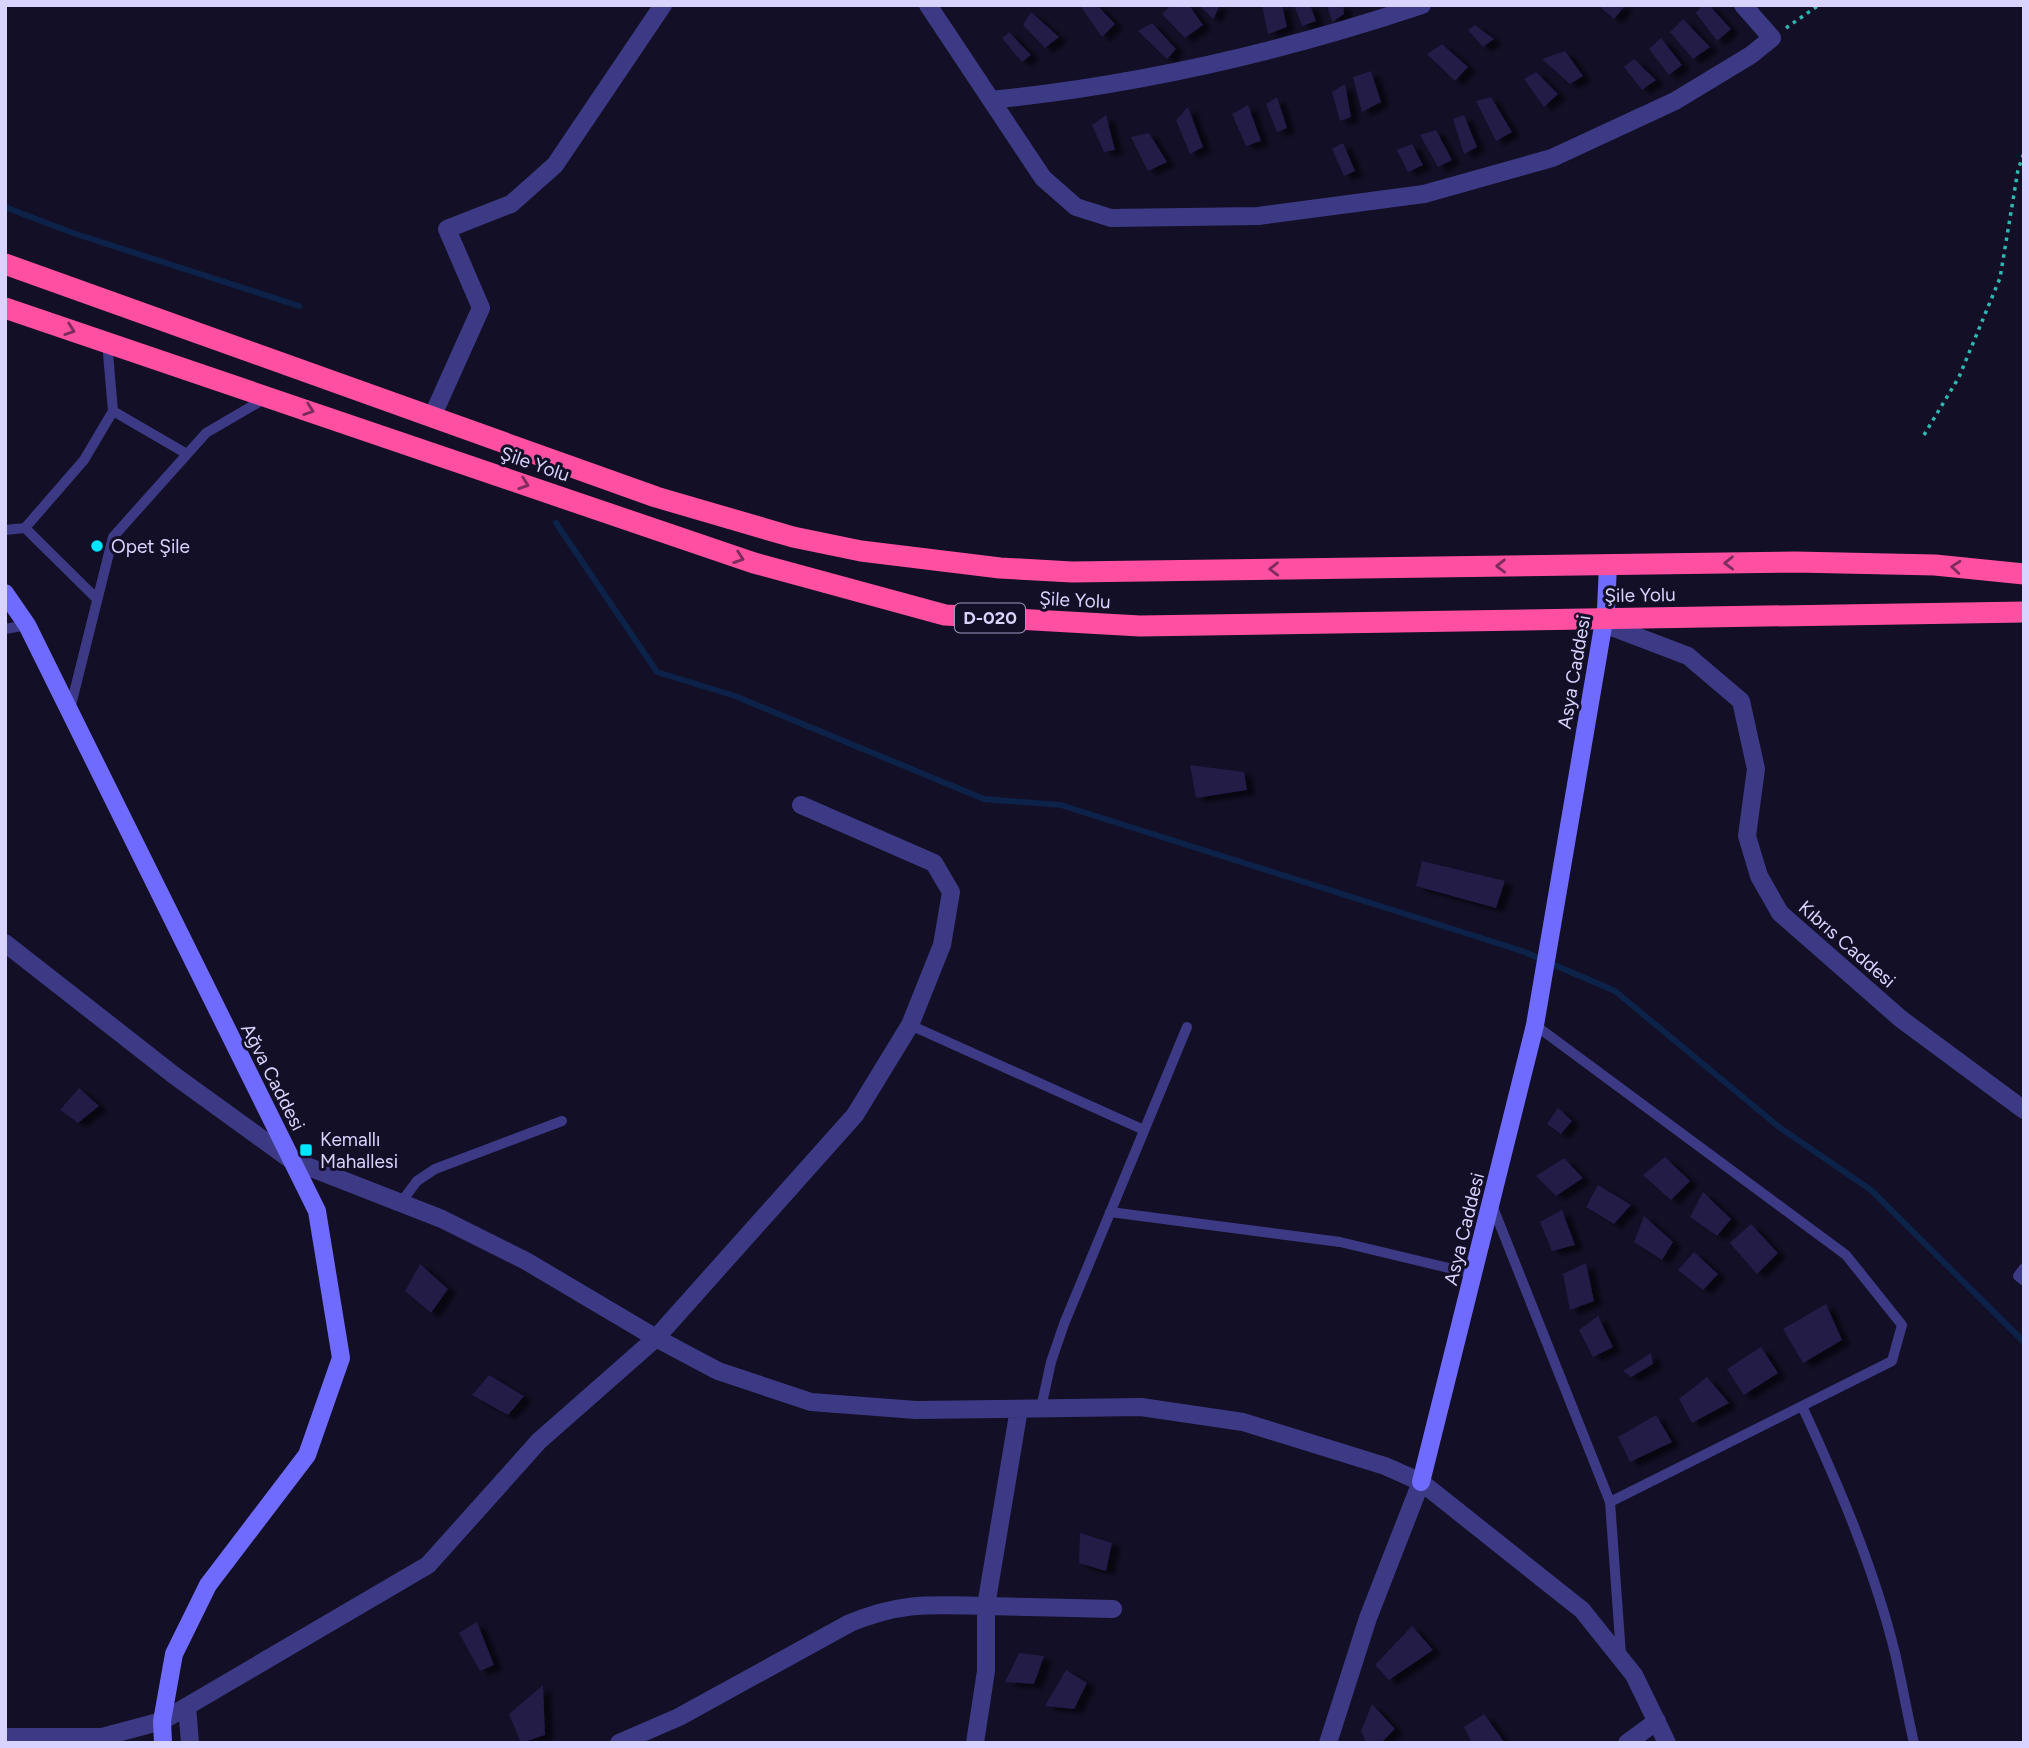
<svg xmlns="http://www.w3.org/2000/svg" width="2029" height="1748" viewBox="0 0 2029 1748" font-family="Figtree,sans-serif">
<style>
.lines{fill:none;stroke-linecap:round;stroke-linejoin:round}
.stream{stroke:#0c2248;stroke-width:6}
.building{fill:#241b47;filter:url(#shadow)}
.path{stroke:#2fb8b0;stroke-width:3.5;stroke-dasharray:3.5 5;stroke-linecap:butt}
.lane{stroke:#3d3a85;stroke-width:10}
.street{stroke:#3d3a85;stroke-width:18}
.secondary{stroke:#6f6bff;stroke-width:18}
.highway{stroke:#ff4fa3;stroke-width:21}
.oneway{stroke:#7d2c5e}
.poi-dot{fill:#00e5ff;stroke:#130f26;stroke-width:2.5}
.labels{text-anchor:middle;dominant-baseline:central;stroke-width:6;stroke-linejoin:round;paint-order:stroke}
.shield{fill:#130f26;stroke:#9e99be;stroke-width:2}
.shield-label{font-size:18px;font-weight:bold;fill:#d9d4ff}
.street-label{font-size:19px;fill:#d9d4ff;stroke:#130f26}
.poi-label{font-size:19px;fill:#d9d4ff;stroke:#130f26;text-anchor:start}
</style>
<defs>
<filter id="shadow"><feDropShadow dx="8" dy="4.5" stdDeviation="2" flood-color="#0009"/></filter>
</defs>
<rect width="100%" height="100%" fill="#130f26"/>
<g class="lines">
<path class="stream" d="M5 207 73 233 299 306
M556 523 657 672 735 696 984 799 1061 805 1522 951 1615 991 1779 1127 1871 1190 2024 1342"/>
</g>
<path class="building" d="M1083 5H1097L1115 24 1102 37 1081 7Z
M1171 5H1189L1203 25 1185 38 1162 14Z
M1199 5H1220L1213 19Z
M1262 5H1282L1287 27 1268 34Z
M1294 5H1310L1316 21 1302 26Z
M1327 5H1343L1344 14 1332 22Z
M1598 5H1623L1624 7 1614 19Z
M1702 5H1709L1731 29 1717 41 1696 13Z
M1031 12 1059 37 1045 48 1023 25Z
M1683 19 1710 47 1693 59 1670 32Z
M1152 23 1176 49 1167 59 1138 31Z
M1475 25 1494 39 1483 47 1468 30Z
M1009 32 1031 55 1022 62 1002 38Z
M1661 38 1682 65 1669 75 1649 49Z
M1442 44 1468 67 1455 81 1427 54Z
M1565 51 1583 76 1570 84 1542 59Z
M1634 59 1656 80 1642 90 1624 67Z
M1371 71 1381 102 1362 112 1353 77Z
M1536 72 1558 94 1544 107 1524 79Z
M1345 84 1351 117 1340 121 1332 92Z
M1277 97 1287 128 1277 132 1266 104Z
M1491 97 1512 132 1496 141 1476 101Z
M1248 105 1261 141 1246 146 1232 114Z
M1188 107 1203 147 1190 154 1176 120Z
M1106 115 1115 150 1104 152 1092 125Z
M1464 115 1477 147 1464 154 1453 119Z
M1436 130 1452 160 1438 167 1420 135Z
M1149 133 1167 162 1148 171 1131 137Z
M1343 143 1355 171 1344 176 1332 149Z
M1412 144 1423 165 1408 172 1397 150Z
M1190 765 1244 772 1247 790 1196 798Z
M1422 861 1505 881 1496 908 1416 886Z
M79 1088 99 1106 78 1123 60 1110Z
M1558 1108 1572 1121 1561 1134 1547 1124Z
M1665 1157 1690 1181 1671 1200 1643 1175Z
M1564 1158 1583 1178 1556 1196 1536 1176Z
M1598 1185 1631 1205 1614 1224 1586 1207Z
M1703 1192 1731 1219 1717 1236 1690 1217Z
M1562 1210 1575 1245 1552 1251 1540 1222Z
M1644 1216 1673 1242 1662 1260 1634 1242Z
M1751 1224 1778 1253 1757 1274 1730 1243Z
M1694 1252 1718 1274 1703 1290 1678 1270Z
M1586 1263 1594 1301 1570 1310 1563 1274Z
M420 1264 448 1289 431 1313 405 1291Z
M1826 1304 1842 1340 1803 1363 1783 1329Z
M1598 1316 1613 1347 1593 1357 1579 1330Z
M1761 1347 1778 1373 1744 1395 1727 1369Z
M1651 1353 1653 1364 1631 1377 1623 1371Z
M489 1375 524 1396 508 1415 472 1395Z
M1707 1377 1729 1403 1692 1423 1679 1399Z
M1656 1415 1672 1442 1630 1462 1618 1437Z
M1080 1533 1112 1543 1106 1571 1079 1563Z
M477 1622 494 1665 480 1671 459 1633Z
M1412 1626 1433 1650 1389 1680 1375 1665Z
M1019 1653 1044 1656 1034 1684 1005 1682Z
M1066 1670 1087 1683 1074 1709 1045 1706Z
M543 1685 545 1735 521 1743 509 1714Z
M1372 1704 1395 1729 1381 1743H1366L1361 1731Z
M1484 1714 1505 1743H1472L1464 1727Z"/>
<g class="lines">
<path class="path" d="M1786 28 1819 5
M1924 435 1959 377 2000 278 2018 170 2024 153"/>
<path class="lane" d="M113 411 187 454
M25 528 96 598
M5 530 25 528 84 460 113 411 107 342
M5 629 27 625
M70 709 113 537 206 433 266 398
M910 1025 1144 1130
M1535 1025 1846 1255 1902 1325 1892 1361 1610 1502 1621 1655
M402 1201 417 1181 435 1169 562 1121
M1492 1205 1610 1502
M1110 1212 1340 1242 1474 1274
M2024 1268 2018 1276 2024 1281
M1802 1406C1839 1486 1874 1568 1895 1653 1902 1683 1907 1713 1914 1743
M1041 1408 1051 1362 1064 1324 1187 1027"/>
<path class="street" d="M928 5 1043 178 1076 207 1111 218 1258 216 1424 194 1552 158 1675 101 1751 55 1772 38 1743 5
M991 100C1137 85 1282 52 1422 5
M432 417 481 308 447 229 511 204 555 165 663 5
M1604 624 1688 656 1741 701 1756 769 1747 836 1759 876 1780 913 1901 1019 2024 1110
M5 943 175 1076 291 1160 442 1219 526 1261 656 1338 718 1371 811 1402 916 1410 1141 1407 1243 1422 1385 1466 1421 1482 1582 1610 1634 1675 1667 1743
M187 1706 190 1743
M5 1737H102L162 1721 428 1565 539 1441 656 1338 855 1115 910 1025 942 945 951 892 934 863 801 805
M619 1743 679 1717 850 1623C904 1601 932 1605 988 1606 1030 1607 1071 1608 1113 1609
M975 1743 986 1671V1606L1019 1409
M1328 1743 1368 1618 1421 1482
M1627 1743 1657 1721"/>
<path class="secondary" d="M5 593 27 625 317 1211 341 1358 307 1455 208 1585 174 1654 162 1721 163 1743
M1421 1482 1535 1025 1606 609 1608 565"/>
<path class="highway" d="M5 264 656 497 793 537 861 551 1000 568 1072 572 1795 562 1935 565 2024 574
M5 308 754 563 945 615 1140 626 2024 612"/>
</g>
<defs><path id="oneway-chevron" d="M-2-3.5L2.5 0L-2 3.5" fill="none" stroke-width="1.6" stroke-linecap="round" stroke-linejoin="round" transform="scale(1.75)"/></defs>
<g class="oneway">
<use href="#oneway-chevron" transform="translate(70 330) rotate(19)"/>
<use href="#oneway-chevron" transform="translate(309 410) rotate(19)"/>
<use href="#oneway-chevron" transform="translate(524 484) rotate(19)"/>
<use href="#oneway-chevron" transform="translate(739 558) rotate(19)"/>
<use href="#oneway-chevron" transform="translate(1729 563) rotate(179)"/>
<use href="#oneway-chevron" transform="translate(1501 566) rotate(179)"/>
<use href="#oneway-chevron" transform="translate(1956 567) rotate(-175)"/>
<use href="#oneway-chevron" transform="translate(1274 569) rotate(179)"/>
</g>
<g class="poi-dot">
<circle cx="97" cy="546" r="7"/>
<rect x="299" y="1143" width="14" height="14" rx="3.5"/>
</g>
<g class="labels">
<rect class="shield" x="955" y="603.5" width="70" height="29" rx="5"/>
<g class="shield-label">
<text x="990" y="618">D-020</text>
</g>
<g class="street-label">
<text transform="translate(535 464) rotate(19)">Şile Yolu</text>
<text transform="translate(1640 595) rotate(-1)">Şile Yolu</text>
<text transform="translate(1075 600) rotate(3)">Şile Yolu</text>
<text transform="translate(1574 672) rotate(-80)">Asya Caddesi</text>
<text transform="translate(1847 944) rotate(41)">Kıbrıs Caddesi</text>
<text transform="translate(273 1077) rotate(63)">Ağva Caddesi</text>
<text transform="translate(1464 1229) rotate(-76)">Asya Caddesi</text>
</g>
<g class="poi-label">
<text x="111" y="546">Opet Şile</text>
<text x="320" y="1139">Kemallı<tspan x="320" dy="22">Mahallesi</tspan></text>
</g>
</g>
<rect width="2029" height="1748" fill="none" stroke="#d9d4ff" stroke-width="14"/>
</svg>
